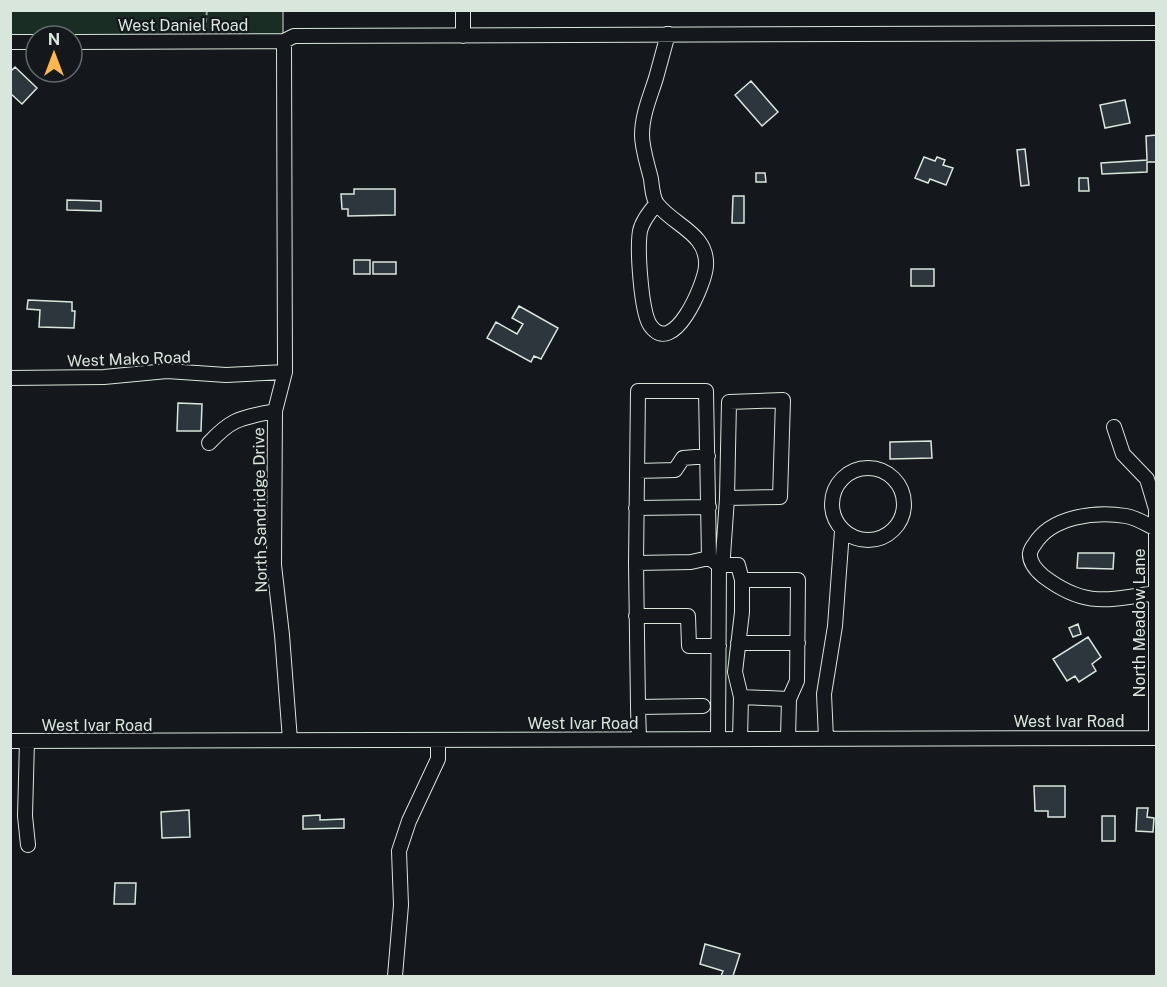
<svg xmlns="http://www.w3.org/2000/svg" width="1167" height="987" viewBox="0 0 1167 987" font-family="'Public Sans',sans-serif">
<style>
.green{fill:#1a2d24;stroke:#939e99;stroke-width:1.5}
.building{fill:#2c363c;stroke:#d8e6dc;stroke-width:1.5}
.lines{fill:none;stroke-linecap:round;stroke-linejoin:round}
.minor-casing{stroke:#d8e6dc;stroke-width:16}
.path{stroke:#9da8a2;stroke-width:2;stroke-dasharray:4.5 3;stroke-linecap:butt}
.minor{stroke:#14181c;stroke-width:14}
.labels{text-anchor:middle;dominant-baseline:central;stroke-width:4.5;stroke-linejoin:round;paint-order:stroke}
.street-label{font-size:16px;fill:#d8e6dc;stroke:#14181c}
</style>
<rect width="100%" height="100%" fill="#14181c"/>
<path class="green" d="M10 11H283V36H11Z"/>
<path class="building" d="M15 67 37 88 22 104 10 93V72Z
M751 81 778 112 762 126 735 95Z
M1125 100 1130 123 1105 128 1100 105Z
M1156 135V162H1147V172L1102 174 1101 163 1147 160 1146 136Z
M1025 149 1029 185 1021 186 1017 150Z
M924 157 935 161 937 157 945 160 943 165 953 168 946 185 930 179 928 183 915 178Z
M756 173H765L766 182H756Z
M1079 178H1088L1089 191H1079Z
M354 189H395V215L348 216V209H342L341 194H354Z
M733 196H744V223H732Z
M67 200 101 201V211L67 210Z
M354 260H370V274H354Z
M373 262H396V274H373Z
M911 269H934V286H911Z
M28 300 72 302V311H75L74 328 39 327 40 310 27 309Z
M519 306 558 328 541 359 534 356 531 362 487 338 496 322 517 334 523 324 512 318Z
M178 403 202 404 201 431H177Z
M931 441 932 458 890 459V442Z
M1078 553H1114L1113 569 1077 568Z
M1078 624 1081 634 1073 637 1069 628Z
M1088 637 1101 657 1092 664 1096 671 1079 682 1075 676 1067 681 1053 659Z
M1034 786H1065V817H1048V811H1035Z
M1137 808H1148L1147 817 1154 818 1153 832 1136 831Z
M189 810 190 837 162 838 161 812Z
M320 815V820L344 819V828L303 829V816Z
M1102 816H1115V841H1102Z
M115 883H136L135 904H114Z
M705 944 740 954 733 976H721L723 971 700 964Z"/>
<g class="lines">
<defs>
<path id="minor" d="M463 36V10
M284 41 285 372 275 411 274 565 282 635 290 740
M10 42H36
M72 42 284 41 294 36 1156 33
M656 204C650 212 642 221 640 231 637 249 641 311 650 325 673 359 705 284 706 266 708 234 675 226 658 205 653 200 652 187 651 179 648 166 642 149 642 135 642 115 650 97 656 78 660 63 664 49 668 34
M10 378 104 377 167 371 226 375 285 372
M209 443C233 417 242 418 275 411
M832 504a36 36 0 1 1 72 0a36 36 0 1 1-72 0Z
M637 471 675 470 683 458 708 456
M636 508 709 507
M1156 529C1146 524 1137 518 1126 516 1096 511 1051 516 1034 545 1033 546 1030 551 1030 553 1029 562 1036 570 1043 576 1085 608 1107 600 1156 593
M709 558 691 562 636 563 638 391H706L709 558 719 565H738L742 580
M636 563 638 707 703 706
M636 616H688L689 646H719
M738 643H798
M741 697 735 672 742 612V580H798L797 681 789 699
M638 707 639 739
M826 738 824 694 835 626 842 531
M718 739 719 565 723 556 727 498 780 497 783 400 729 402 727 498
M740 739 741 697 789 699 788 738
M10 741 1156 738V509L1147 479 1123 454 1114 427
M27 741 25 816 28 845
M395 976 401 905 399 851 409 821 438 759V740"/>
</defs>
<use href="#minor" class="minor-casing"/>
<path class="path" d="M205 30 207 10"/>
<use href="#minor" class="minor"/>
</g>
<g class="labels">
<g class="street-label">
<text x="183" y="25">West Daniel Road</text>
<text transform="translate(129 359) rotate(-2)">West Mako Road</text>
<text transform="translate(260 510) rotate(-91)">North Sandridge Drive</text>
<text transform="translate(1139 623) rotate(-90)">North Meadow Lane</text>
<text x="1069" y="721">West Ivar Road</text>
<text x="583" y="723">West Ivar Road</text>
<text x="97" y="725">West Ivar Road</text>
</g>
</g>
<rect width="1167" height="987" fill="none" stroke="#d8e6dc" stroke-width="24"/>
<g transform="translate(54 54)"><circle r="28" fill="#14181c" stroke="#626a69" stroke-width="1.5"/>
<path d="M0-4.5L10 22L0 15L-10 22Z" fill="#ffb74d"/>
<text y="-9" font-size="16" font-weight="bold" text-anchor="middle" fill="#d8e6dc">N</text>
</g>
</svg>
